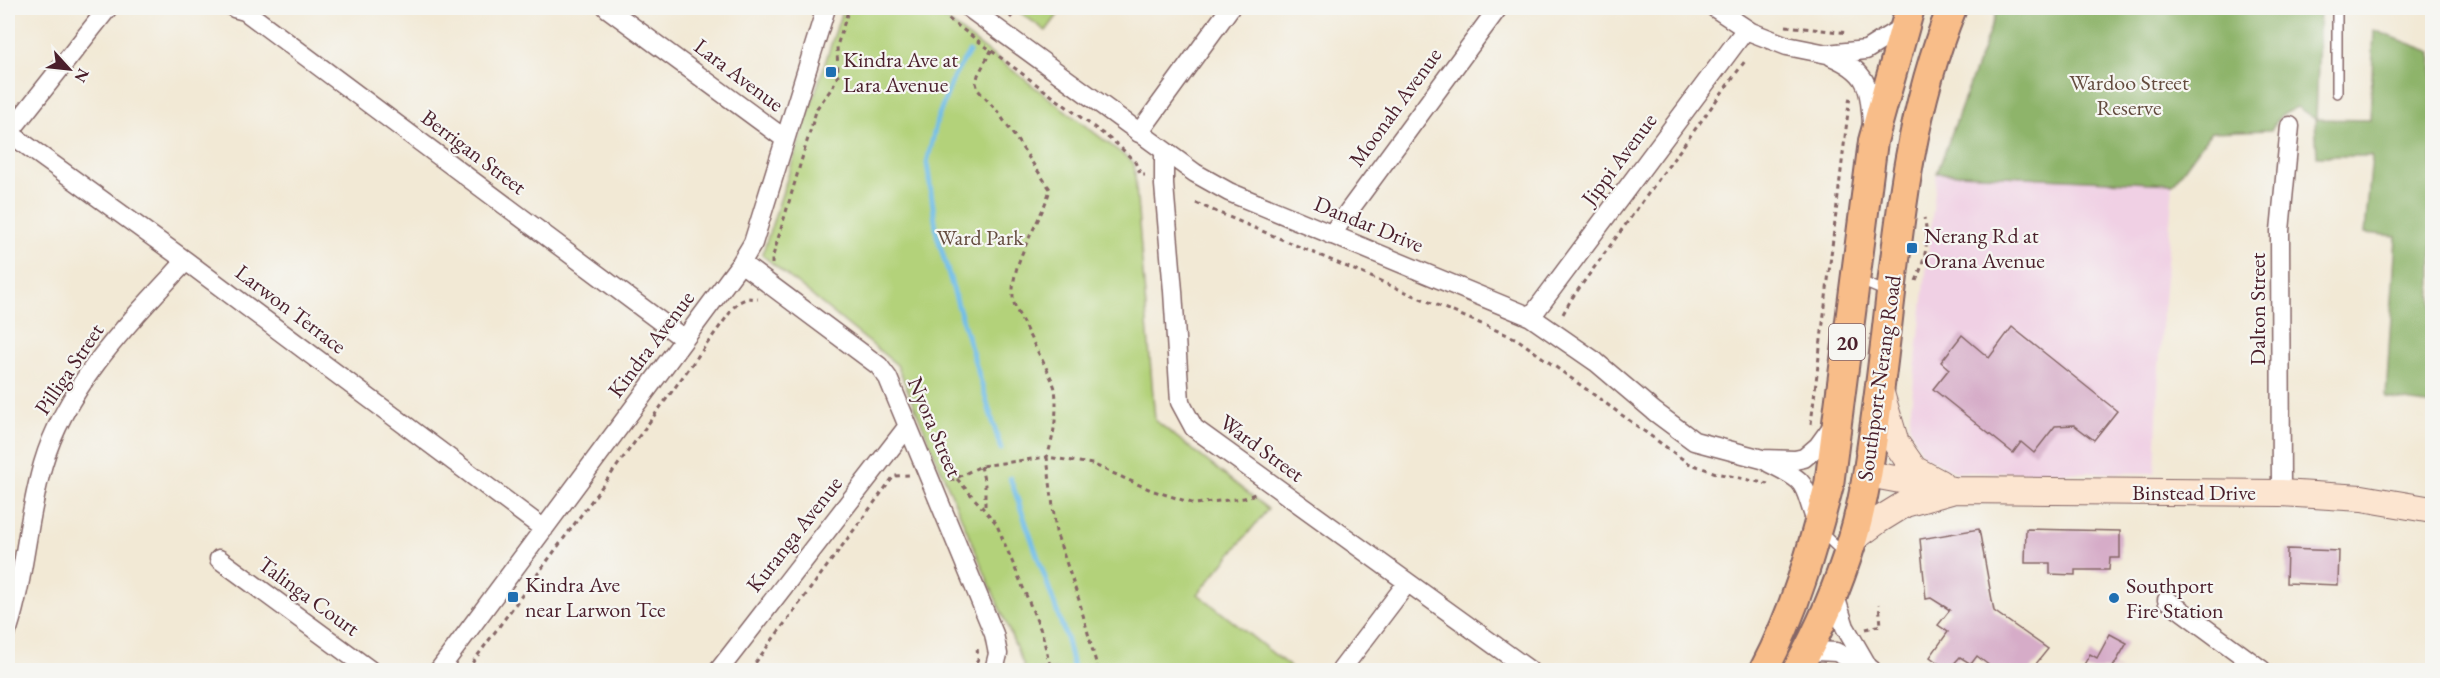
<svg xmlns="http://www.w3.org/2000/svg" width="2440" height="678" viewBox="0 0 2440 678" font-family="'EB Garamond',serif">
<style>
.built{fill:#f0d0e4}
.green{fill:#b3d27a;stroke:#7e7852;stroke-width:1.5}
.forest{fill:#8eb46a;stroke:#6c6a4a;stroke-width:1.5}
.lines{fill:none;stroke-linecap:round;stroke-linejoin:round}
.stream{stroke:#6fbde9;stroke-width:5}
.building{fill:#d6acc8}
.lane-casing{stroke:#856666;stroke-width:12}
.street-casing{stroke:#856666;stroke-width:21}
.secondary-casing{stroke:#856666;stroke-width:28}
.primary-casing{stroke:#856666;stroke-width:32}
.path{stroke:#856666;stroke-width:3;stroke-dasharray:4.5 4.5;stroke-linecap:butt}
.lane{stroke:#fff;stroke-width:9}
.street{stroke:#fff;stroke-width:18}
.secondary{stroke:#fce5d0;stroke-width:26}
.primary{stroke:#f8bd89;stroke-width:28}
.poi-dot{fill:#1f6fb2;stroke:#f6f6f2;stroke-width:2}
.labels{text-anchor:middle;dominant-baseline:central;stroke-width:4.5;stroke-linejoin:round;paint-order:stroke}
.shield{fill:#f6f6f2;stroke:#7e6067;stroke-width:1.5}
.shield-label{font-size:21px;font-weight:bold;fill:#4a1f2b}
.poi-label{font-size:22px;fill:#4a1f2b;stroke:#f6f6f2;text-anchor:start}
.street-label{font-size:22px;fill:#4a1f2b;stroke:#f6f6f2}
.park-label{font-size:22px;fill:#644c3f;stroke:#f6f6f2}
</style>
<rect width="100%" height="100%" fill="#f6f6f2"/>
<filter id="ink" filterUnits="userSpaceOnUse"><feTurbulence type="fractalNoise" baseFrequency=".0167" numOctaves="2"/><feDisplacementMap in="SourceGraphic" scale="12" xChannelSelector="R" yChannelSelector="G"/><feConvolveMatrix kernelMatrix="1 2 1 2 8 2 1 2 1" color-interpolation-filters="sRGB"/></filter>
<filter id="wash" filterUnits="userSpaceOnUse"><feTurbulence type="fractalNoise" baseFrequency=".008" numOctaves="4" result="noise"/><feDisplacementMap in="SourceGraphic" scale="24" xChannelSelector="R" yChannelSelector="G"/><feGaussianBlur stdDeviation="1.35" result="paint"/><feColorMatrix in="noise" values="0 0 0 0 0 0 0 0 0 0 0 0 0 0 0 0 0 1.4 0 .05"/><feComposite in="paint" operator="in"/></filter>
<g filter="url(#wash)">
<rect width="100%" height="100%" fill="#f2e9d5"/>
<path class="built" d="M1937 173 2173 184 2159 366 2155 473 1956 472 1922 454 1909 425Z"/>
<path class="green" d="M843 8H931L1134 163 1155 420 1268 509 1198 594 1294 670H1021L1024 666 897 365 762 255Z
M1014 8H1063L1046 31Z"/>
<path class="forest" d="M1998 8H2320L2316 119 2370 120 2374 30 2432 52V405L2386 398 2396 236 2365 233 2372 156H2317L2315 119 2297 107 2281 115 2271 130 2211 132 2173 184 1937 173Z"/>
<g class="lines">
<path class="stream" d="M969 52 954 76 937 120 927 163 937 235 1001 449
M1010 478 1066 637 1074 670"/>
</g>
<g id="blocks">
<path class="building" d="M2012 327 2117 411 2094 440 2074 425 2055 426 2034 453 2021 442 2013 453 1933 389 1949 369 1941 362 1962 335 1989 358Z
M1979 529 1994 611 2048 649 2031 670H1995L1977 656 1971 664 1960 657 1948 670 1930 657 1948 632 1938 625 1950 610 1931 598 1926 599 1920 539Z
M2026 529 2120 531V558H2110L2109 570H2075V575L2050 574V563H2025Z
M2287 549 2339 551 2338 585 2286 583Z
M2110 634 2127 643 2113 667 2120 670H2081L2090 654 2097 658Z"/>
</g>
</g>
<g filter="url(#ink)">
<use href="#blocks" fill-opacity="0" stroke="#856666" stroke-width="1.5"/>
<g class="lines">
<defs>
<path id="lane" d="M2337 93V8
M1858 280 1887 292
M1820 531 1843 553"/>
<path id="street" d="M234 8 245 11 684 339
M607 8 785 139
M969 8 1195 173 1229 192 1531 317 1596 362 1655 412 1694 441 1762 459 1795 460 1804 458 1818 446 1834 424
M1715 8 1751 32 1787 46 1827 54 1866 50 1904 26
M1831 56C1868 72 1869 85 1872 123
M8 132 186 261 544 529
M9 133 108 8
M1139 133 1230 8
M1164 152V185L1173 291 1180 402 1194 428 1529 670
M1331 235 1498 8
M741 263 879 366 888 378 994 634 998 654 994 670
M1531 317 1746 29
M1769 463C1812 484 1801 483 1817 524
M2281 493 2280 231 2290 126
M219 559 370 670
M1834 593 1845 627 1867 665
M2167 600 2262 670
M8 629C25 576 27 518 43 464 66 385 131 320 186 261
M1804 658 1817 651 1836 652 1871 669
M439 670 741 263 753 243 826 8
M719 670 908 426
M1341 670 1407 583"/>
<path id="secondary" d="M1880 390 1896 443 1914 469 1940 483
M1868 474 1954 490 2281 493 2362 498 2432 510
M1852 540 1879 520 1905 504 1951 491"/>
<path id="primary" d="M1764 670C1795 611 1812 550 1829 485L1873 141 1910 8
M1797 670C1820 629 1838 587 1852 541 1865 498 1871 452 1877 408 1896 273 1900 135 1952 8"/>
</defs>
<use href="#lane" class="lane-casing"/>
<use href="#street" class="street-casing"/>
<use href="#secondary" class="secondary-casing"/>
<use href="#primary" class="primary-casing"/>
<path class="path" d="M934 8 1118 145 1135 162 1141 175H1145
M1010 18 1018 8
M1786 26 1848 33
M1196 203 1517 339 1688 463 1716 473 1768 484
M772 264V259L817 108 832 88 838 75 837 46 849 8
M1916 281C1925 260 1930 240 1924 218
M1563 314 1572 298 1745 61
M1811 424 1850 95
M981 466 985 485V509
M957 479 996 523 1042 633 1051 670
M950 481 981 466 1047 457C1054 436 1058 411 1055 389 1053 378 1031 340 1025 327 1021 318 1013 306 1013 297 1011 258 1041 224 1050 189L998 112 978 90 976 83 978 75 993 47
M1866 629 1881 625 1879 604
M467 670 737 303 748 298 758 299
M750 670 894 476 910 475
M972 670 978 659 977 647
M1098 670 1079 600 1056 532 1047 457 1092 464 1151 490 1195 504 1244 498 1255 494"/>
<use href="#lane" class="lane"/>
<use href="#street" class="street"/>
<use href="#secondary" class="secondary"/>
<use href="#primary" class="primary"/>
</g>
</g>
<g class="poi-dot">
<rect x="825" y="66" width="12" height="12" rx="3"/>
<rect x="1906" y="242" width="12" height="12" rx="3"/>
<rect x="507" y="591" width="12" height="12" rx="3"/>
<circle cx="2114" cy="598" r="6"/>
</g>
<g class="labels">
<rect class="shield" x="1829" y="324" width="36" height="36" rx="4.5"/>
<g class="shield-label">
<text x="1847" y="342">20</text>
</g>
<g class="poi-label">
<text x="843" y="59">Kindra Ave at<tspan x="843" dy="25">Lara Avenue</tspan></text>
<text x="1924" y="235">Nerang Rd at<tspan x="1924" dy="25">Orana Avenue</tspan></text>
<text x="525" y="584">Kindra Ave<tspan x="525" dy="25">near Larwon Tce</tspan></text>
<text x="2126" y="585">Southport<tspan x="2126" dy="25">Fire Station</tspan></text>
</g>
<g class="street-label">
<text transform="translate(739 75) rotate(37)">Lara Avenue</text>
<text transform="translate(1395 107) rotate(-54)">Moonah Avenue</text>
<text transform="translate(474 152) rotate(37)">Berrigan Street</text>
<text transform="translate(1619 159) rotate(-53)">Jippi Avenue</text>
<text transform="translate(1369 224) rotate(22)">Dandar Drive</text>
<text transform="translate(291 309) rotate(37)">Larwon Terrace</text>
<text transform="translate(2257 309) rotate(-90)">Dalton Street</text>
<text transform="translate(651 344) rotate(-53)">Kindra Avenue</text>
<text transform="translate(69 369) rotate(-56)">Pilliga Street</text>
<text transform="translate(1879 378) rotate(-82)">Southport-Nerang Road</text>
<text transform="translate(935 427) rotate(67)">Nyora Street</text>
<text transform="translate(1262 448) rotate(36)">Ward Street</text>
<text x="2194" y="492">Binstead Drive</text>
<text transform="translate(794 534) rotate(-52)">Kuranga Avenue</text>
<text transform="translate(309 596) rotate(36)">Talinga Court</text>
</g>
<g class="park-label">
<text x="2129" y="82">Wardoo Street<tspan x="2129" dy="25">Reserve</tspan></text>
<text x="980" y="237">Ward Park</text>
</g>
</g>
<rect width="2440" height="678" fill="none" stroke="#f6f6f2" stroke-width="30"/>
<g transform="translate(69 69) rotate(117)" stroke="#f6f6f2" stroke-width="4.5" paint-order="stroke">
<path d="M0-4.5L10 22L0 15L-10 22Z" fill="#4a1f2b"/>
<text y="-9" font-size="16" font-weight="bold" text-anchor="middle" fill="#4a1f2b">N</text>
</g>
</svg>
